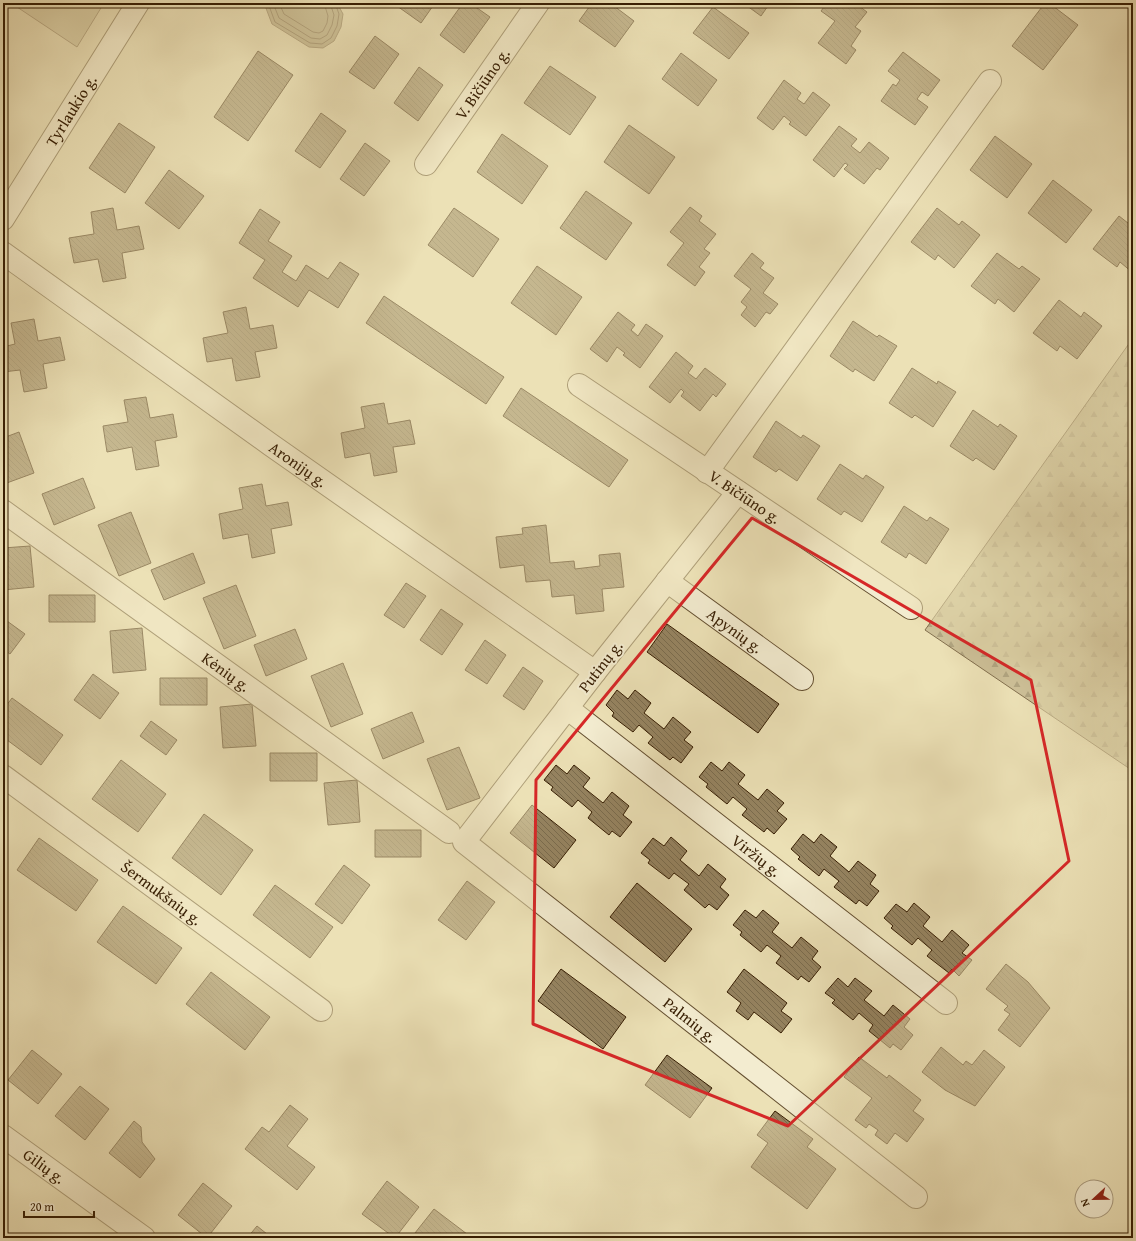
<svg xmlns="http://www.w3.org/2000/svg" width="1136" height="1241" viewBox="0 0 1136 1241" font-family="'Gentium Book Plus',serif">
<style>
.grass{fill:#cdc098;stroke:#826f4e}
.forest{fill:url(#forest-firs);stroke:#826f4e}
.water{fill:#ae9f79;stroke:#7e6b4a}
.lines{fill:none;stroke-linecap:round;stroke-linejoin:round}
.shore{stroke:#725e3e;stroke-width:1}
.building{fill:url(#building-back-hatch);stroke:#371e03}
.minor-casing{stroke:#644f30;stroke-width:24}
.minor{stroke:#f3ecd0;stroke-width:22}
.marked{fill:none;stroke:#d62828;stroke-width:3;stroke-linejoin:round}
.labels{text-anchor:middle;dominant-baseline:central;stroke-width:4;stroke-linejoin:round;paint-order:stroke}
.street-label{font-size:16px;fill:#371e03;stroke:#f3ecd0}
</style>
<defs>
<pattern id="forest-firs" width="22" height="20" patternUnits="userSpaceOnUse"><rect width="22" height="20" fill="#cdc098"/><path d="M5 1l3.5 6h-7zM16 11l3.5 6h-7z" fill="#b1a581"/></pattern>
<pattern id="building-back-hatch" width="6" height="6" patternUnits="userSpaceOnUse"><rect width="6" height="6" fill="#958360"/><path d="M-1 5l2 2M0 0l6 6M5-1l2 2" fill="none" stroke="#7a6b4d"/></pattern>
</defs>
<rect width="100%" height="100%" fill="#ece1b6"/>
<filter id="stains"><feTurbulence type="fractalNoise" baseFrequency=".005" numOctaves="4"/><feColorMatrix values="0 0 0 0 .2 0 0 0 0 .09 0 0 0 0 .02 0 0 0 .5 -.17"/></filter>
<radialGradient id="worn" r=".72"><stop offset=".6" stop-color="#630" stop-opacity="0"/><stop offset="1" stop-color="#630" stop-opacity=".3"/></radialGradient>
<path class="grass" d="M11 3H104L77 47Z"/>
<path class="forest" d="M1133 338V771L925 630Z"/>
<path class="water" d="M264 3H337L343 14 341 27 334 41 323 48 309 47 272 24Z"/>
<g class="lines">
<path class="shore" d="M268 3 275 22 310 43 322 44 331 38 337 26 339 14 335 3
M273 3 279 18 311 38 320 39 327 35 332 25 334 15 330 3
M279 3 284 14 313 32 319 33 323 31 327 23 328 16 324 3"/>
</g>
<path class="building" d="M399 3H435L421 23 397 6Z
M463 3H470L490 17 464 53 440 35Z
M592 3H610L634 21 615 47 579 21Z
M743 3H770L761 16Z
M827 3H855L867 12 855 27 861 31 851 46 856 50 846 64 818 43 835 21 821 11Z
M1045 3H1049L1078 25 1043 70 1012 46Z
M713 7 749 33 729 59 693 33Z
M375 36 399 54 374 89 349 72Z
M258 51 293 75 248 141 214 117Z
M903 52 940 80 928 96 922 92 917 99 928 107 915 125 881 101 893 84 896 86 900 80 888 71Z
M681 53 717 80 698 106 662 79Z
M550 66 596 97 570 135 524 103Z
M419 67 443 85 418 121 394 103Z
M784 80 801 93 797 99 804 104 813 92 830 105 806 136 789 124 791 122 784 116 773 130 757 118Z
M321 113 346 131 320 168 295 151Z
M119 123 155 147 125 193 89 168Z
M629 125 675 157 649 194 604 162Z
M839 126 857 139 851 146 860 153 869 142 889 158 880 170 877 168 864 184 844 169 848 165 845 163 834 177 813 160Z
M502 134 548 166 522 204 477 172Z
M995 136 1032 164 1007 198 970 170Z
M365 143 390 161 364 196 340 179Z
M169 170 204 196 179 229 145 203Z
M1053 180 1092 210 1066 243 1028 213Z
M586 191 632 223 606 260 560 228Z
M690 207 702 216 699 221 716 234 704 249 710 253 699 267 705 272 695 286 667 265 684 243 670 232Z
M113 208 117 230 139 226 144 249 122 253 126 278 103 282 98 259 74 263 69 238 94 234 91 212Z
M454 208 499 239 473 277 428 245Z
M937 208 959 225 962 221 980 235 954 268 938 255 935 260 911 242Z
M260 209 280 222 268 241 292 256 282 272 296 281 306 265 328 279 340 262 359 274 338 308 309 290 298 307 253 278 265 260 239 243Z
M1119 216 1133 227V273L1120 262 1117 267 1093 249Z
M752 253 764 263 760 268 774 278 763 293 778 304 770 314 766 312 755 327 741 315 747 307 741 302 751 289 734 276Z
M997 253 1019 269 1022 266 1040 279 1014 312 998 299 995 304 971 286Z
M537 266 582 297 556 335 511 303Z
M384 296 504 377 486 404 366 323Z
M1059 300 1081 317 1084 312 1102 326 1077 359 1060 346 1057 351 1033 333Z
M246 307 250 329 273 325 277 348 255 352 260 377 236 381 232 358 207 362 203 338 228 333 223 312Z
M618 312 635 325 631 330 638 336 646 324 663 336 640 368 623 355 625 353 617 347 607 362 590 349Z
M34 319 38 341 60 337 65 360 43 364 47 388 24 392 20 370 3 372V347L15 344 11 323Z
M853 321 877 337 879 335 897 346 874 381 855 369 853 372 830 356Z
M676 352 693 366 688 373 696 379 705 368 726 384 716 397 713 394 700 411 681 396 684 392 681 389 670 403 649 387Z
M912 368 937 384 938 381 956 392 933 427 915 415 912 418 889 403Z
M521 388 628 460 609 487 503 416Z
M146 397 150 418 173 414 177 437 155 441 159 466 136 470 132 447 107 452 103 426 128 422 124 400Z
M384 403 388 424 410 420 415 444 393 447 397 472 374 476 370 453 345 458 341 433 365 428 361 407Z
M973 410 998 427 1000 424 1017 436 994 470 976 458 973 461 950 446Z
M776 421 801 438 803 435 820 446 797 481 779 469 776 472 753 457Z
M19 432 34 473 4 484 3 438Z
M840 464 863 479 866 475 884 487 862 522 844 511 841 515 817 499Z
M83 478 95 508 54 525 42 494Z
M262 484 266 506 288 502 292 525 271 529 275 553 252 558 248 534 223 539 219 514 243 509 239 488Z
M904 506 927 521 930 517 949 529 926 564 909 553 906 558 881 542Z
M131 512 151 563 119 576 98 525Z
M546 525 550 563 574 561 575 569 600 566 599 555 620 553 624 587 602 589 604 611 576 614 574 595 552 597 550 580 526 582 524 565 500 568 496 537 523 534 522 528Z
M30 546 34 587 3 590V548Z
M193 553 205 583 164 600 151 570Z
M406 583 426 596 404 628 384 615Z
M236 585 256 636 224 649 203 598Z
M49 595H95V622H49Z
M441 609 463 624 442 655 420 640Z
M7 621 25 634 10 654 3 649V627Z
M667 624 779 704 758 733 647 652Z
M142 628 146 670 113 673 110 631Z
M295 629 307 659 266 676 254 645Z
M485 640 506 655 487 684 465 670Z
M343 663 363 714 331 727 311 676Z
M523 667 543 681 524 710 503 696Z
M93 674 119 693 100 719 74 700Z
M160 678H207V705H160Z
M617 690 628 699 635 690 651 703 644 713 664 729 673 717 691 732 684 740 693 747 681 763 673 757 670 760 648 743 653 737 639 725 633 732 612 716 614 713 606 705Z
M12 698 63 735 41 765 3 737V710Z
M252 704 256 746 223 748 220 707Z
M412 712 424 742 383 759 371 729Z
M151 721 177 740 166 755 140 736Z
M459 747 480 798 447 810 427 759Z
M270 753H317V781H270Z
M121 760 166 794 138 832 92 799Z
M711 762 722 771 729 762 745 775 738 784 758 800 767 789 784 803 777 811 787 819 774 834 767 828 764 832 742 815 747 809 733 797 727 804 706 787 708 784 699 777Z
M556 765 567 774 574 765 590 778 583 787 603 803 612 792 629 806 623 815 632 822 620 837 612 831 609 835 588 818 592 812 578 800 572 807 551 790 553 787 544 780Z
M357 780 360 822 328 825 324 783Z
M532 805 576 840 554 868 510 833Z
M204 814 253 850 221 895 172 858Z
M375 830H421V857H375Z
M803 834 814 843 821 834 837 847 830 856 849 872 858 861 876 875 870 884 879 891 867 906 859 900 856 904 834 887 839 881 824 869 819 876 798 859 800 857 791 849Z
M671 837 687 851 680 860 699 876 708 864 726 879 720 887 729 895 717 910 709 904 705 908 684 890 689 884 674 873 669 879 648 863 650 860 641 853 653 838 664 846Z
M39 838 98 880 76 911 17 870Z
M344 865 370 885 342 924 315 904Z
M467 881 495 902 466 940 438 920Z
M637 883 692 929 665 962 610 917Z
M275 885 333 927 310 958 253 915Z
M914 903 930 917 923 926 942 942 952 930 969 945 962 953 972 960 959 976 952 969 949 973 927 956 932 950 918 938 912 945 891 928 893 926 884 918 896 904 907 912Z
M123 906 182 948 156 984 97 942Z
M745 910 756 918 763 910 779 923 772 932 792 948 801 937 818 951 812 959 821 967 809 982 801 976 798 980 776 963 781 956 767 945 761 952 740 935 742 932 733 925Z
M1006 964 1028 982 1050 1008 1020 1047 998 1030 1010 1014 1004 1010 1008 1006 986 989Z
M561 969 626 1017 603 1049 538 1001Z
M744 969 787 1003 781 1011 792 1019 781 1033 754 1012 748 1020 736 1011 741 1003 727 992Z
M211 972 270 1017 245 1050 186 1004Z
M838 978 848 987 855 978 872 991 864 1000 884 1016 893 1005 910 1019 904 1027 913 1035 901 1050 893 1044 890 1048 869 1031 873 1025 859 1013 853 1020 832 1003 835 1000 825 993Z
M3 1034 8 1038 3 1045Z
M941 1047 963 1065 966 1061 972 1065 984 1050 1005 1067 975 1106 945 1090 922 1072Z
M32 1050 62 1074 38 1104 8 1080Z
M667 1055 712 1088 690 1118 645 1085Z
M859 1057 887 1078 889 1075 921 1100 913 1111 924 1119 907 1142 895 1133 887 1144 875 1135 878 1130 869 1124 866 1128 855 1120 872 1098 844 1077Z
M80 1086 109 1109 85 1140 55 1116Z
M290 1105 308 1119 287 1146 315 1167 297 1190 245 1149 262 1127 269 1132Z
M775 1111 813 1139 807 1147 836 1169 807 1209 751 1167 768 1143 757 1135Z
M134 1121 141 1127 142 1142 155 1159 140 1178 109 1153Z
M387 1181 419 1207 395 1238 362 1214Z
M203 1183 232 1206 207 1238 178 1215Z
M434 1209 467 1234 463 1238H411Z
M257 1226 272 1238H247Z"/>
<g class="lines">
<defs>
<g id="minor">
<path id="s1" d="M426 164 538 3"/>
<path id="s2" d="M3 219 138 3"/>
<path id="s3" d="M3 253 271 445 595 672"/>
<path id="s4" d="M579 385 911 608"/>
<path d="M707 472 990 81"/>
<path id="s5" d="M738 492 595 672 464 842 916 1197"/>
<path id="s6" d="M3 511 449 832"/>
<path id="s7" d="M667 581 802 679"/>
<path id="s8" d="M567 708 946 1003"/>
<path id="s9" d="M3 776 321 1010"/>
<path id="s10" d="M3 1136 144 1238"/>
</g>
</defs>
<use href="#minor" class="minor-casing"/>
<use href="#minor" class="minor"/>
</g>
<path d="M0 0H1136V1241H0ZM752 518 1031 680 1069 861 788 1126 533 1024 536 780Z" fill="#ece1b6" fill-opacity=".55" fill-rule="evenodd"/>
<path class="marked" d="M752 518 1031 680 1069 861 788 1126 533 1024 536 780Z"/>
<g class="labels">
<g class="street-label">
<text stroke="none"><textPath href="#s1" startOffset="98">V. Bičiūno g.</textPath></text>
<text stroke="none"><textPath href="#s2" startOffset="128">Tyrlaukio g.</textPath></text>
<text stroke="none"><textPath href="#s3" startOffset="363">Aronijų g.</textPath></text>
<text stroke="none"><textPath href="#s4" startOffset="200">V. Bičiūno g.</textPath></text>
<text stroke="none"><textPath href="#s7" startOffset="84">Apynių g.</textPath></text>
<text transform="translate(600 666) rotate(-52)">Putinų g.</text>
<text stroke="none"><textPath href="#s6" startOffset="275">Kėnių g.</textPath></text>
<text stroke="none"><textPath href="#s8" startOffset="240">Viržių g.</textPath></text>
<text stroke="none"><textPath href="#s9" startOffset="197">Šermukšnių g.</textPath></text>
<text stroke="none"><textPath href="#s5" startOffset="732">Palmių g.</textPath></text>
<text stroke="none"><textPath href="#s10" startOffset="51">Gilių g.</textPath></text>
</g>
</g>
<rect width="1136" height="1241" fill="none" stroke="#ece1b6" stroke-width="16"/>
<rect x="4" y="4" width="1128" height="1233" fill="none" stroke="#371e03" stroke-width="2"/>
<rect x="8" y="8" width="1120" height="1225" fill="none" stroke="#371e03"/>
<g transform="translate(1094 1199) rotate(248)"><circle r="19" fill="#f3ecd0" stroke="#a89a7e"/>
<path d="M0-3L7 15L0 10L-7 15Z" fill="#8f2418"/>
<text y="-6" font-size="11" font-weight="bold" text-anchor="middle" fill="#371e03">N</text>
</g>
<path d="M24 1211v6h70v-6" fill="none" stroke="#371e03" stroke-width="2"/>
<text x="30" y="1211" font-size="12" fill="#371e03" stroke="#f3ecd0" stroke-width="3" paint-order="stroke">20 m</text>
<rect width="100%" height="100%" filter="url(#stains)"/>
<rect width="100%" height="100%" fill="url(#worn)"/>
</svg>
